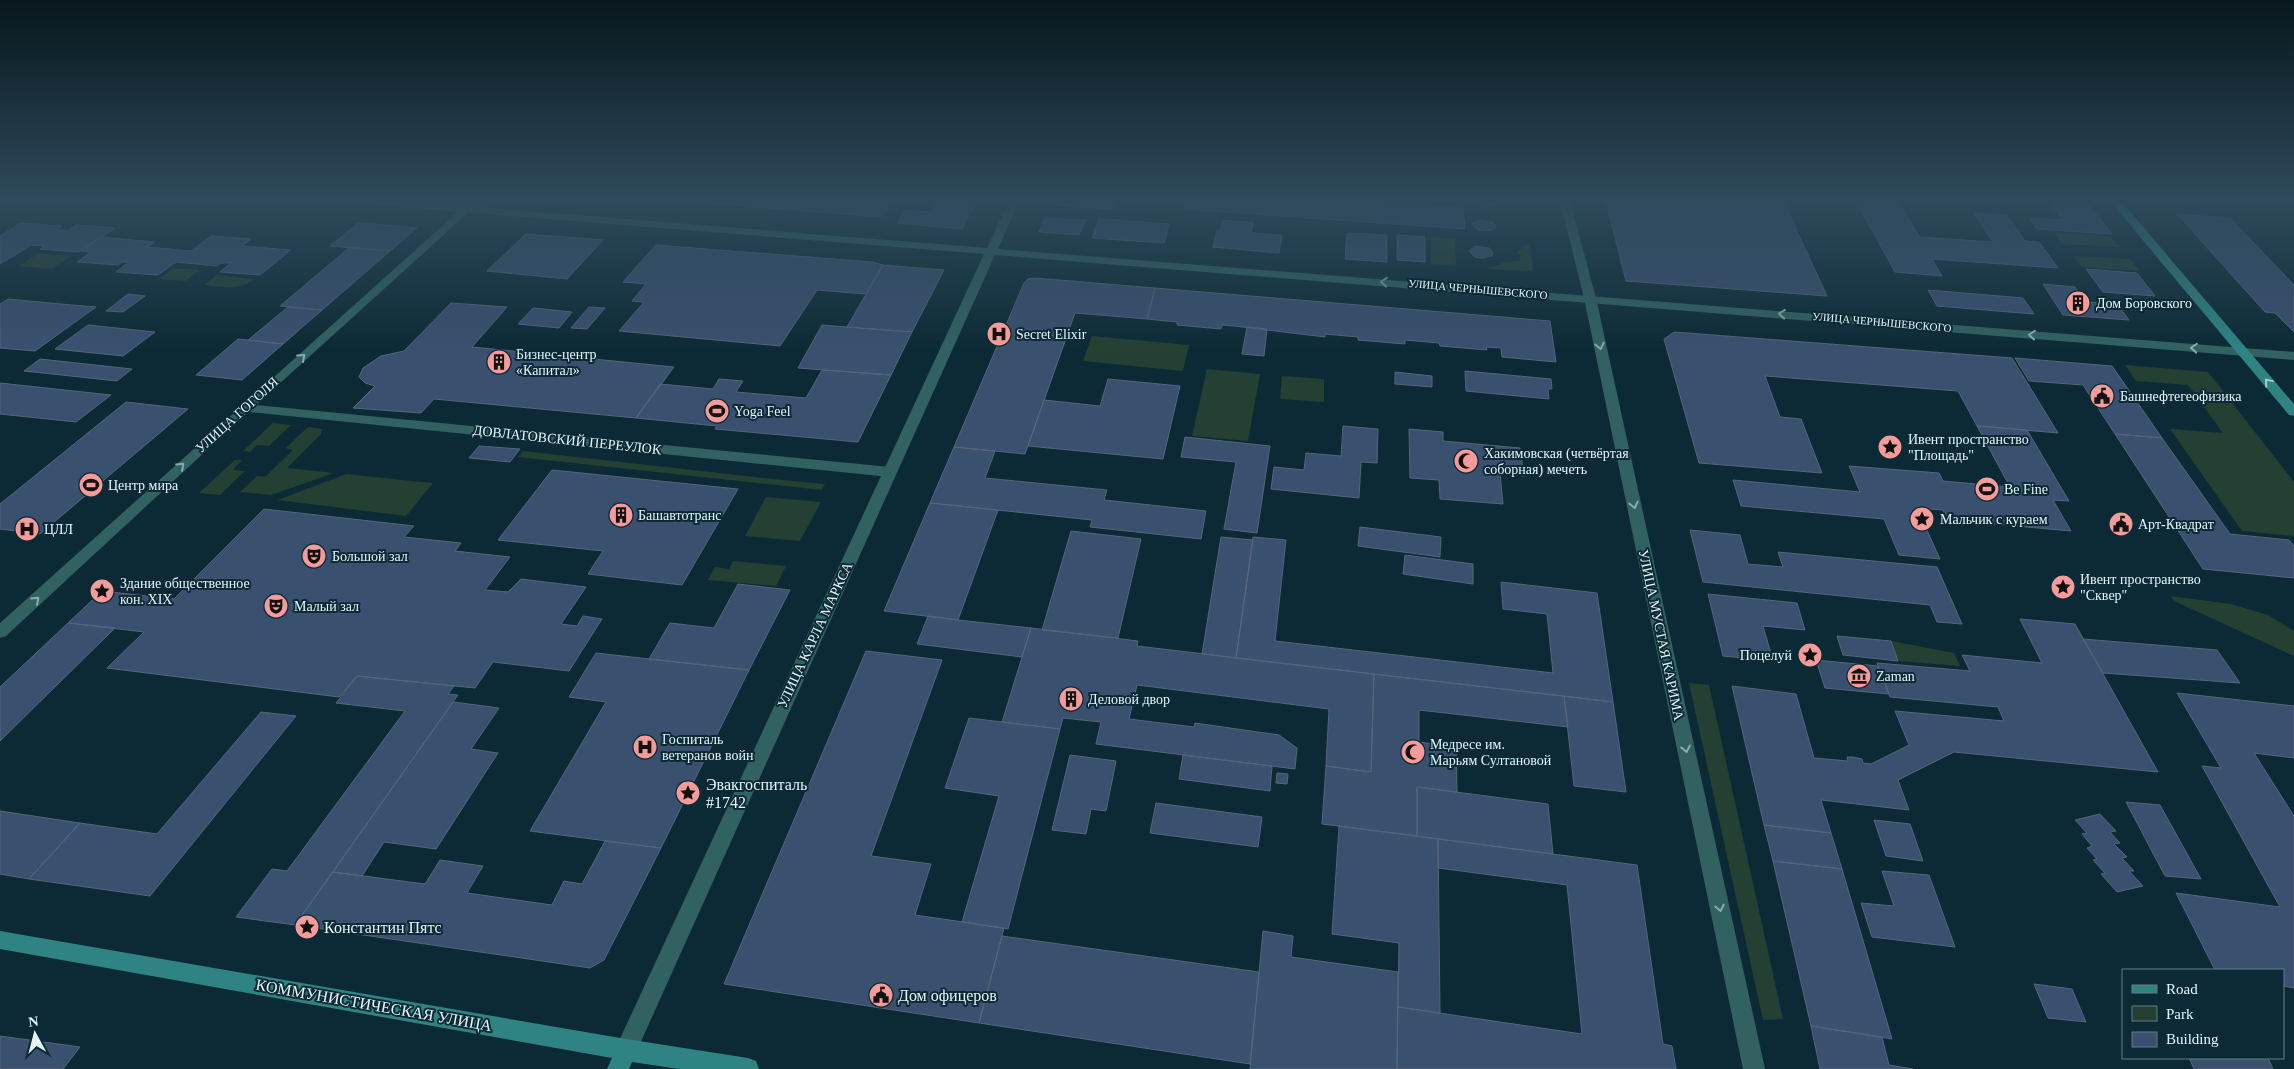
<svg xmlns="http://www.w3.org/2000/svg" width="2294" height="1069" viewBox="0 0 2294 1069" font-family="'Times New Roman',serif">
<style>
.green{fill:#234032}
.building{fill:#3a506f;stroke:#56657b}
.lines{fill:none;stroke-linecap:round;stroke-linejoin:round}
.minor{fill:#316261;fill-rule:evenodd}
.tertiary{fill:#316261;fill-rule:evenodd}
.secondary{fill:#2f8483;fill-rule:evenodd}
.oneway{stroke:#8bacaf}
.oneway2{stroke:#a5ced2}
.labels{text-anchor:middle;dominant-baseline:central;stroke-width:4;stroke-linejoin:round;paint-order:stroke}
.far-street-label{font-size:11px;fill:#e5f6fd;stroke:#0c2a35}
.poi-label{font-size:14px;fill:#e5f6fd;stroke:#0c2a35;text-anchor:start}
.street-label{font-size:14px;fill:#e5f6fd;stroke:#0c2a35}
.near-poi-label{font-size:16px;fill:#e5f6fd;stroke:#0c2a35;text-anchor:start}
.near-street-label{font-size:16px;fill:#e5f6fd;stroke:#0c2a35}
</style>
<rect width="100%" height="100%" fill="#0c2a35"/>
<path class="green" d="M2054 233 2110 236 2119 247 2062 244Z
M1431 237 1455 239 1456 266 1431 264Z
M1526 244 1530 245 1533 269 1531 271 1488 269 1505 262 1519 261 1521 256 1517 253Z
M39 253 71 256 51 269 19 266Z
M2073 256 2130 259 2140 271 2082 267Z
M173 268 200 270 185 281 158 279Z
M217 275 255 279C239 291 223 287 204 285Z
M1092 336 1189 345 1183 371 1083 361Z
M2125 365 2208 372 2294 482V536L2242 531 2170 429 2223 433 2188 385 2136 381Z
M1207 369 1260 374 1248 441 1192 436Z
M1282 376 1324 379V402L1280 399Z
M273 423 291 425 269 446 257 445 250 452 243 451Z
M308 427 322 429 321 434 287 468 334 473 271 495 240 492 257 476 265 477 293 450 286 448Z
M523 451 782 480 825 484 822 490 518 457Z
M235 460H242L233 470 245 471 220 495 199 493Z
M346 474 421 482 433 483 406 516 278 500Z
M766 497 821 502 800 541 745 536Z
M733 561 786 566 776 586 708 580 715 567 729 569Z
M2171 596 2231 604 2268 615 2294 631V656L2174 601Z
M1891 641 1954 653 1960 666 1898 661Z
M1689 683 1709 685 1783 1019 1763 1020Z"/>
<path class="building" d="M681 201H892L881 217Z
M937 201H977L962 229 897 223 905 210 931 212Z
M1055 201H1115L1113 209 1054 205Z
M1185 201H1356L1463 208 1465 229 1183 209Z
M1476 201H1498L1499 203 1489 207 1481 206Z
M1606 201H1783L1827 296 1626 281Z
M1856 201H1898L1920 237 1993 242 1974 213 2007 215 2025 241 2039 242 2058 268 1932 259 1942 276 1895 272Z
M2050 203 2089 205 2112 234 2037 229 2029 218 2063 220Z
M2177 214 2230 218 2294 285V332L2275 313 2265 312Z
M1045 218 1085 220 1079 235 1039 232Z
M1099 219 1169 224 1164 243 1092 238Z
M1223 220 1253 223 1251 233 1282 235 1279 253 1213 247 1217 230 1220 231Z
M1478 220 1492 222 1495 225V229L1486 231 1478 230 1472 224Z
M21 223 62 226 56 230 67 231 76 225 115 228 79 252 40 249 44 246 31 245 0 264V236Z
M358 223 387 225 417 228 390 251 330 246Z
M1347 233 1387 235V262L1345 259Z
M526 234 603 240 567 279 487 271Z
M1397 235 1425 237V262L1397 260Z
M211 236 251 239 242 246 291 250 260 275 220 272 231 263H221L217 266 176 262 158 275 116 272 129 262H122L118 265 77 262 91 252 81 251 101 237 155 242 147 247 191 251Z
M656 245 872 262 883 265 866 294 817 290 780 346 619 331 644 302 632 301 646 284 623 282Z
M1475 246 1489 248 1493 252 1492 256 1483 258 1475 257 1469 251Z
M350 247 390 251 322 310 280 306Z
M883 265 944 270 912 332 847 327Z
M2086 269 2137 273 2155 296 2103 292Z
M1035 278 1155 288 1147 319 1075 313 1025 454 954 447 1024 283 1028 279Z
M2043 284 2075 287 2085 302 2117 304 2129 320 2063 315Z
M1155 288 1550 321 1556 362 1502 357 1501 348 1486 347 1487 350 1440 346 1439 343 1405 340V344L1358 340V337L1325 334V337L1234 326 1222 325 1221 329 1177 325V322L1147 319Z
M1928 290 2023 298 2034 314 1937 306Z
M128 294 145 296 123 312 106 311Z
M8 299 61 304 96 307 35 351 0 348V304Z
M451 303 507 307 472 347 674 367 636 418 434 399 421 413 353 408 375 386 365 383 359 377 363 368 381 356 404 351Z
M288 307 322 310 283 344 248 340Z
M589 307 605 308 587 329 571 328Z
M533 308H534L572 312 559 328 518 324Z
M88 325 155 332 123 356 55 349Z
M822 325 847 327 912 332 891 375 798 368Z
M1247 327 1267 329 1264 356 1242 354Z
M1674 332 2012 358 2058 433 1977 426 1958 391 1765 376 1780 417 1801 419 1822 473 1699 463 1664 339Z
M238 339 283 344 242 380 196 375Z
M2015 358 2112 366 2162 438 2115 434 2083 385 2029 381Z
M40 359 132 369 117 381 24 371Z
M822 370 891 375 858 442 715 429 717 426 636 418 660 384 713 389 719 379 743 381 736 392 806 398Z
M1465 371 1551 379 1552 389H1548L1549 399 1466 391Z
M1395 372 1432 376V387L1395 384Z
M1108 379 1180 386 1163 459 1028 446 1044 400 1100 406Z
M0 383 111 395 76 422 0 414Z
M126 402 188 409 40 534 0 529V504Z
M1343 426 1378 429 1377 463 1361 462 1359 498 1271 489 1274 467 1304 470 1306 453 1341 456Z
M1977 426 2027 430 2069 501 2053 500 2071 531 1948 520 1943 510 1917 508 1940 559 1899 555 1884 519 1741 506 1733 480 1860 492 1849 466 1939 473 1943 481 2010 487Z
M1409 429 1443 432V441L1520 448 1524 476 1500 473 1503 504 1440 499 1439 480 1410 478Z
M2115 434 2162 438 2230 534 2289 540 2294 546V578L2203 569Z
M1185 437 1270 446 1257 533 1224 529 1236 462 1181 457Z
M479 446 520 449 510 462 469 458Z
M954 447 995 451 985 478 1107 490 1104 500 1206 511 1201 539 1090 527 1092 520 930 503Z
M552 470 738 489 682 585 588 574 603 551 498 540Z
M930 503 998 510 958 620 884 611Z
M264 509 414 526 404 537 461 543 455 551 510 557 485 590 508 592 521 579 586 587 561 624 577 626 583 616 602 619 569 671 493 662 475 688 357 676 339 697 107 668 144 632 68 623 102 591 174 599Z
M1360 527 1441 537 1440 557 1358 546Z
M1690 530 1740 535 1748 564 1783 567 1778 552 1937 567 1962 624 1937 622 1930 605 1703 582Z
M1071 531 1141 539 1118 638 1042 630Z
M1221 537 1253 540 1236 658 1202 654Z
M1253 537 1286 540 1275 641 1553 673 1547 614 1503 609 1501 582 1597 593 1613 702 1236 658Z
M1405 555 1473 564V584L1403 574Z
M738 584 790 590 749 670 649 659 670 623 714 628Z
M1708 594 1797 603 1805 630 1763 626 1773 661 1723 656Z
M928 616 958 620 1031 628 1022 657 917 644Z
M2020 619 2075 624 2158 772 1954 752 1898 780 1909 810 1821 800 1831 833 1764 825 1732 686 1796 694 1814 758 1848 761 1847 757H1853L1862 759 1863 763 1871 764 1909 745 1895 711 2004 721 1998 707 1890 697 1877 663 1970 671 1962 655 2042 663Z
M68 623 115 628 0 741V687Z
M1031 628 1138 641 1137 646 1374 674 1371 772 1326 766 1329 709 1137 685 1129 719 1194 727 1195 723 1279 735 1297 748 1295 769 1096 744 1101 722 1063 718 1060 729 1002 722Z
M1837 636 1891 641 1898 661 1843 655Z
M2083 639 2217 650 2240 683 2103 673Z
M866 651 942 660 871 856 931 864 915 915 1004 928 979 1023 724 984Z
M596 653 749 670 661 848 530 831 606 702 569 697Z
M1816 660 1878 666 1889 694 1825 688Z
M1374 674 1564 696 1568 727 1419 710V742L1456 747 1457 792 1417 787V836L1322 824 1326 766 1371 772Z
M357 676 454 686 448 694 458 695 295 925 236 917 272 869 287 871 405 711 336 703Z
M2177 693 2294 706V758L2254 753 2294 816V988L2283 986V970H2215L2176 893 2280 907 2202 766 2221 768Z
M1564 696 1613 702 1626 792 1574 786Z
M453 702 499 708 471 749 498 753 436 849 384 842 362 876 333 872Z
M261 712 296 716 150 896 29 879 80 823 157 834Z
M969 718 1060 729 1008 929 962 922 999 796 945 788Z
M1070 755 1116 761 1106 811 1091 809 1086 834 1052 830Z
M1183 755 1272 766 1270 791 1179 779Z
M1277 773 1288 774 1287 784 1276 783Z
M1417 787 1548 804 1553 854 1417 836Z
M2126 802 2160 805 2201 879 2165 876Z
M1156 803 1262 817 1258 847 1150 833Z
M0 811 80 823 29 879 0 874Z
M2100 814 2116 831 2110 832 2120 843 2114 844 2127 857 2122 858 2134 871H2129L2143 886 2117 892 2101 874 2105 873 2093 860 2097 859 2087 848 2092 846 2082 834 2087 833 2075 820Z
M1874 820 1910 824 1923 861 1886 856Z
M1764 825 1831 833 1842 869 1773 861Z
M1339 826 1438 839 1440 1013 1398 1007 1399 943 1332 934Z
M1438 839 1637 865 1663 1044 1672 1046 1676 1069H1397L1398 1007 1582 1034 1567 885 1438 868Z
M605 841 661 848 604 960 590 968 295 925 333 872 425 884 440 860 483 866 467 893 552 905 564 881 582 884Z
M1773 861 1842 869 1892 1039 1811 1026Z
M1882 871 1929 875 1955 947 1872 937 1861 903 1894 906Z
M1263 931 1293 936 1291 957 1398 972 1397 1069H1250Z
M1002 936 1259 972 1250 1064 979 1023Z
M2034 984 2072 989 2086 1022 2048 1018Z
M1811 1026 1882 1037 1889 1065 1913 1069H1820Z
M0 1036 80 1047 63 1069H0Z
M2189 1058H2268L2273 1069H2194Z"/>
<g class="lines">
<path class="minor" d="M470 201H481L256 405 890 467 897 472 890 477 248 412 6 636 0 638V623Z
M1560 201H1570L1596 298 1765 1069H1743L1584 298Z"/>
<path class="tertiary" d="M358 201H403L987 248 1009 201H1019L998 249 2294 352V360L995 255 634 1057 626 1061 618 1057 615 1050 618 1043 984 254 363 204Z"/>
<path class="secondary" d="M2110 201H2121L2294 404V416L2289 415Z
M0 931 626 1039 748 1058 756 1061 759 1069H679L632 1062 629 1069H607L612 1058 0 949Z"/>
</g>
<defs><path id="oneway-chevron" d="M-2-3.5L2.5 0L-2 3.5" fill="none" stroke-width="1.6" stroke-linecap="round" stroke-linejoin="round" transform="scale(1.25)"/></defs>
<g class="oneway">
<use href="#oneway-chevron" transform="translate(1384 282) rotate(-175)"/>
<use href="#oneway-chevron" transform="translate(1782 314) rotate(-175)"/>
<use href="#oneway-chevron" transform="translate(2032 335) rotate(-175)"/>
<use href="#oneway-chevron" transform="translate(1600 346) rotate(78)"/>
<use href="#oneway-chevron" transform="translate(2194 348) rotate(-175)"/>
<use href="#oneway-chevron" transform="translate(302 357) rotate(-42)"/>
<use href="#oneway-chevron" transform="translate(181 466) rotate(-43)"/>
<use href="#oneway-chevron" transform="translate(1634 505) rotate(78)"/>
<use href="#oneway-chevron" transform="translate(36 600) rotate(-43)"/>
<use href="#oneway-chevron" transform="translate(1686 749) rotate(78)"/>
<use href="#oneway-chevron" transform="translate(1720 908) rotate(78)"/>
</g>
<use class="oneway2" href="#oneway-chevron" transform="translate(2268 382) rotate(-130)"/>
<linearGradient id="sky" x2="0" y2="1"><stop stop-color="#07171d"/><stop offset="0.57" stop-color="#2e4a5c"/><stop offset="1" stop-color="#2e4a5c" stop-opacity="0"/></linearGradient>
<rect width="2294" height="351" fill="url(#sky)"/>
<defs>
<symbol id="building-disc" viewBox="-11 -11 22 22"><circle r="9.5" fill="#f59b99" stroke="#0c2a35"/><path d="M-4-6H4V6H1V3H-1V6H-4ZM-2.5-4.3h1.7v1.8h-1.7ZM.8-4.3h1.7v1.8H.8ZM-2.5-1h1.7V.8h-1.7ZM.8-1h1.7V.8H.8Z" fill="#111"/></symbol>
<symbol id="hospital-disc" viewBox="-11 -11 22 22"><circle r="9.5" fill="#f59b99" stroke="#0c2a35"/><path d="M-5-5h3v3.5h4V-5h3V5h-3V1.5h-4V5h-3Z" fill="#111"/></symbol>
<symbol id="civic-disc" viewBox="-11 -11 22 22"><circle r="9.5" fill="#f59b99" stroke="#0c2a35"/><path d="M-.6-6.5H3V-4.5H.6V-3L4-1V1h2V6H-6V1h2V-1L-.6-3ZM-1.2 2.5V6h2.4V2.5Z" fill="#111"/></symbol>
<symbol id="stadium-disc" viewBox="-11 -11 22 22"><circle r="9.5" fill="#f59b99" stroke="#0c2a35"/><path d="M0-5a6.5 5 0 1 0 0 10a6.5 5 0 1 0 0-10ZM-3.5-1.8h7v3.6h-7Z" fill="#111"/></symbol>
<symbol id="sight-disc" viewBox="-11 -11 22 22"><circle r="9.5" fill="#f59b99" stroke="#0c2a35"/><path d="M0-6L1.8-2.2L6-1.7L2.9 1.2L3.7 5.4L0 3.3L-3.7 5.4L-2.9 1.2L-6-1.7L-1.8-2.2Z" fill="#111"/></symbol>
<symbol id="mosque-disc" viewBox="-11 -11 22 22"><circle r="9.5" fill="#f59b99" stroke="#0c2a35"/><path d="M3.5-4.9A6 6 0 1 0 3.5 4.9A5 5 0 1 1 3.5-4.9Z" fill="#111"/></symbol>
<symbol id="theatre-disc" viewBox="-11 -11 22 22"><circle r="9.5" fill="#f59b99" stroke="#0c2a35"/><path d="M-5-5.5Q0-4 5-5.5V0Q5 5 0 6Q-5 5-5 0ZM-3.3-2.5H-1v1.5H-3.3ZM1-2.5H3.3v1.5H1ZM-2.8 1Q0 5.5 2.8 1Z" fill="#111"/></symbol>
<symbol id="museum-disc" viewBox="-11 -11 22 22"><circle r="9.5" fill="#f59b99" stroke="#0c2a35"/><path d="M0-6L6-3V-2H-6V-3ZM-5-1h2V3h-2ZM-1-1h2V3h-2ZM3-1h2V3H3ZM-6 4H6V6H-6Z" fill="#111"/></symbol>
</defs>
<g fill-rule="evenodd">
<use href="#building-disc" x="2064" y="289" width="28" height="28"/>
<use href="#hospital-disc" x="985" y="320" width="28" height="28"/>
<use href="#building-disc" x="485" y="348" width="28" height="28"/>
<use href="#civic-disc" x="2088" y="382" width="28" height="28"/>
<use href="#stadium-disc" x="703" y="397" width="28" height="28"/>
<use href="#sight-disc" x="1876" y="433" width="28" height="28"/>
<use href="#mosque-disc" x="1452" y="447" width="28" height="28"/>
<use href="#stadium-disc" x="77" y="471" width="28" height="28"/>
<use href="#stadium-disc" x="1973" y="475" width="28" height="28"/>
<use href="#building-disc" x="607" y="501" width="28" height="28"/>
<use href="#sight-disc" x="1908" y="505" width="28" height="28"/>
<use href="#civic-disc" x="2107" y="510" width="28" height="28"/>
<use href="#hospital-disc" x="13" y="515" width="28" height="28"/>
<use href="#theatre-disc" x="300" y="542" width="28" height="28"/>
<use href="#sight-disc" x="2049" y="573" width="28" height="28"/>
<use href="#sight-disc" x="88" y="577" width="28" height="28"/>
<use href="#theatre-disc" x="262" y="592" width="28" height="28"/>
<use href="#sight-disc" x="1796" y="641" width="28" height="28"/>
<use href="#museum-disc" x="1845" y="662" width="28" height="28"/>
<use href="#building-disc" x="1057" y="685" width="28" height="28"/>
<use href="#hospital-disc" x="631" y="733" width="28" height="28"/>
<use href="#mosque-disc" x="1399" y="738" width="28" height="28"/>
<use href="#sight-disc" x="674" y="779" width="28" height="28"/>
<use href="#sight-disc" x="293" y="913" width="28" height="28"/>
<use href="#civic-disc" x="867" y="981" width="28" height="28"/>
</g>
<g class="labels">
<g class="far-street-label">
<text transform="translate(1478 289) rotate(5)">УЛИЦА ЧЕРНЫШЕВСКОГО</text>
<text transform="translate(1882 322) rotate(5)">УЛИЦА ЧЕРНЫШЕВСКОГО</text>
</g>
<g class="poi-label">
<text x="2096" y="303">Дом Боровского</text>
<text x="1016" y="334">Secret Elixir</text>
<text x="516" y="354">Бизнес-центр<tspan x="516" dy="16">«Капитал»</tspan></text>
<text x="2120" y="396">Башнефтегеофизика</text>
<text x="734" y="411">Yoga Feel</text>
<text x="1908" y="439">Ивент пространство<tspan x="1908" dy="16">"Площадь"</tspan></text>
<text x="1484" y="453">Хакимовская (четвёртая<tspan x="1484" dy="16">соборная) мечеть</tspan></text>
<text x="108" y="485">Центр мира</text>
<text x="2004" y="489">Be Fine</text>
<text x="638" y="515">Башавтотранс</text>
<text x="1940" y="519">Мальчик с кураем</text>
<text x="2138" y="524">Арт-Квадрат</text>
<text x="44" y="529">ЦЛЛ</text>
<text x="332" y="556">Большой зал</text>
<text x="2080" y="579">Ивент пространство<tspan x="2080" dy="16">"Сквер"</tspan></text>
<text x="120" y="583">Здание общественное<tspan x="120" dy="16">кон. XIX</tspan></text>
<text x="294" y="606">Малый зал</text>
<text x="1792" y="655" text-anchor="end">Поцелуй</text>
<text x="1876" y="676">Zaman</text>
<text x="1088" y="699">Деловой двор</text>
<text x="662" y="739">Госпиталь<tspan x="662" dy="16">ветеранов войн</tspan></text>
<text x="1430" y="744">Медресе им.<tspan x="1430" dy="16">Марьям Султановой</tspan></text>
</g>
<g class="street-label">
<text transform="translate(237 415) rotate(-42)">УЛИЦА ГОГОЛЯ</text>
<text transform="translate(567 440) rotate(6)">ДОВЛАТОВСКИЙ ПЕРЕУЛОК</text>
<text transform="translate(815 635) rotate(-65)">УЛИЦА КАРЛА МАРКСА</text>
<text transform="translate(1661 635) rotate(78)">УЛИЦА МУСТАЯ КАРИМА</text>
</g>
<g class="near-poi-label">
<text x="706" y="784">Эвакгоспиталь<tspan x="706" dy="18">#1742</tspan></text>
<text x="324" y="927">Константин Пятс</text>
<text x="898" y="995">Дом офицеров</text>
</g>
<g class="near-street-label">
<text transform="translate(374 1005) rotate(10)">КОММУНИСТИЧЕСКАЯ УЛИЦА</text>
</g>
</g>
<rect x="2122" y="969" width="162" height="90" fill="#0c2a35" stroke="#637c85"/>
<rect x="2132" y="985" width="25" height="8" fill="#2f8483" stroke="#637c85"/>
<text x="2166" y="994" font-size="15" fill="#e5f6fd">Road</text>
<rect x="2132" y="1006" width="25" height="15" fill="#234032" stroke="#637c85"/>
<text x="2166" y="1019" font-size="15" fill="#e5f6fd">Park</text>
<rect x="2132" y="1032" width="25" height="15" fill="#3a506f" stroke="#637c85"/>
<text x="2166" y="1044" font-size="15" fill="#e5f6fd">Building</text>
<g transform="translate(35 1034) rotate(353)" stroke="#0c2a35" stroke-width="4" paint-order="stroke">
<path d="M0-4L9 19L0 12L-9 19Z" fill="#e5f6fd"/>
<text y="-8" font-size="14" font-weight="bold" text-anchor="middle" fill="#e5f6fd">N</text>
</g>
</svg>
